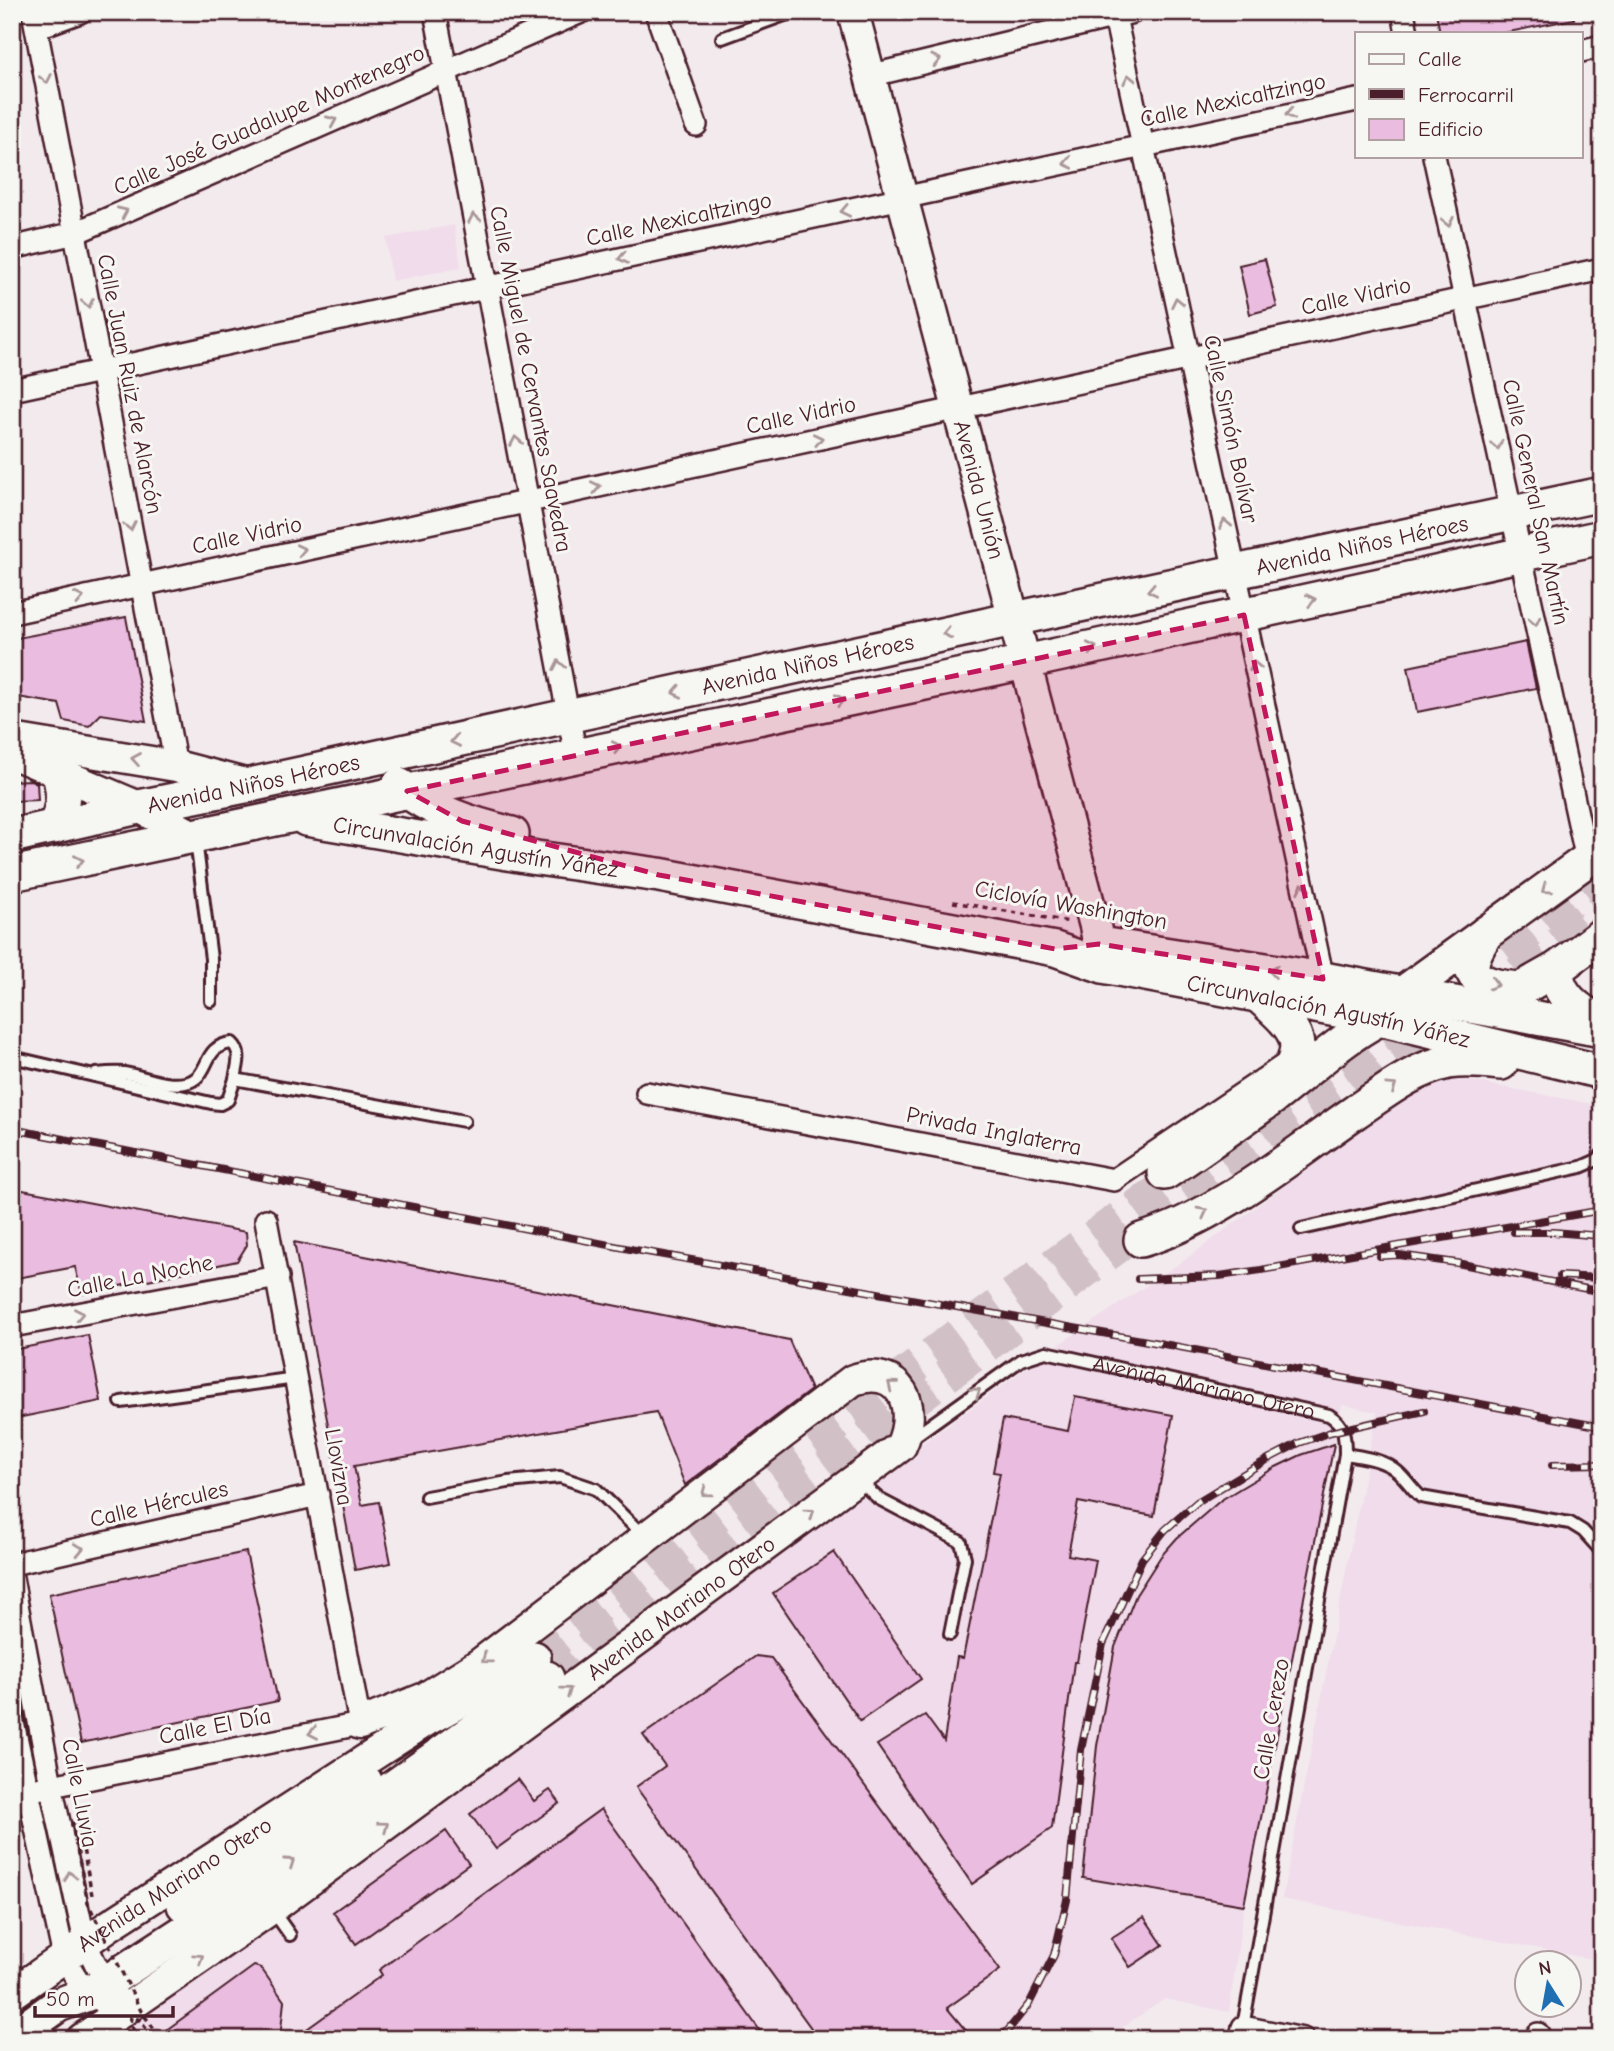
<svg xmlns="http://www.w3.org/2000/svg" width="1614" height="2051" viewBox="0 0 1614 2051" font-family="'Comic Neue',sans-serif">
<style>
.built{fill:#f0dcea}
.building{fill:#e9bce0;stroke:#4a1f2b;stroke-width:2}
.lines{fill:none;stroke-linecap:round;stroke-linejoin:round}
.primary-tunnel{stroke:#d1c1c7;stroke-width:33;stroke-dasharray:33 17;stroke-linecap:butt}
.service-casing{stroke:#4a1f2b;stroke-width:16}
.minor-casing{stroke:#4a1f2b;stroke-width:26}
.secondary-casing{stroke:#4a1f2b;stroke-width:35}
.primary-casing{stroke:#4a1f2b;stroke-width:38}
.path{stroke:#4a1f2b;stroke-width:3.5;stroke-dasharray:5 5;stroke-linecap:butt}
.service{stroke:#f6f6f2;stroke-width:10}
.minor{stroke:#f6f6f2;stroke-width:21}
.secondary{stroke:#f6f6f2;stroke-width:30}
.primary{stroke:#f6f6f2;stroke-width:33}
.rail-casing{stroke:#4a1f2b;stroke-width:8}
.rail{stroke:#f6f6f2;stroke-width:5;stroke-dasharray:16;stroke-linecap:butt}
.path-bridge{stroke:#4a1f2b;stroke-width:3.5;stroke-dasharray:5 5;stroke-linecap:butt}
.oneway{stroke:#a99598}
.marked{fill:#c2185b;fill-opacity:0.2;stroke:#c2185b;stroke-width:5;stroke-dasharray:14 9;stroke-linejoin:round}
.labels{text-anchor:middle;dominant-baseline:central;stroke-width:6;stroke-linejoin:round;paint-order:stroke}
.street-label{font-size:23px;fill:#4a1f2b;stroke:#f6f6f2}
</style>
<rect width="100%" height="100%" fill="#f3eaee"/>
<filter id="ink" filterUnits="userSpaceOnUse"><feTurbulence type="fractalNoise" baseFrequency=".0143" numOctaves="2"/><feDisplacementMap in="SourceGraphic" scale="14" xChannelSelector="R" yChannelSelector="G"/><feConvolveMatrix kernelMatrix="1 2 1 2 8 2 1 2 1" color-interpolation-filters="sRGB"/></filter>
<g filter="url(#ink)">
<path class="built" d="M454 225 461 267 392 281 386 238Z
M1445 1076 1602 1106V1961L1282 1899 1377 1412 1342 1405 1244 1905 1229 2012 1165 1999 1104 2039H97L1057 1346 1186 1259 1423 1083Z"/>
<path class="building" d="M1436 12H1573L1574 19 1504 33H1440Z
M1265 259 1277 307 1250 314 1239 265Z
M126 617 146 721 101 714 89 726 64 721 59 704 12 696V639Z
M1526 642 1536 688 1417 712 1408 667Z
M31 780 37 783 38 800 12 801V781Z
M12 1188 246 1232 247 1245 237 1261 82 1294 75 1267 12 1279Z
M294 1242 789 1340 811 1390 685 1485 656 1412 354 1466 362 1505 379 1502 391 1563 355 1570Z
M88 1335 101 1401 12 1419V1350Z
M1075 1397 1173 1415 1154 1516 1078 1502 1068 1555 1096 1560 1077 1662H1074L1052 1828 972 1884 877 1745 925 1715 944 1741 957 1657 963 1658 1000 1473 993 1472 1003 1419 1068 1431Z
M1334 1444 1244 1905 1083 1878 1097 1746 1115 1647 1136 1595 1161 1556 1177 1538 1221 1500 1276 1467 1301 1455Z
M246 1552 278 1701 81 1743 49 1594Z
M834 1552 921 1679 860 1721 773 1593Z
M756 1656 771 1658 1000 1970 947 2008 973 2039H819L636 1787 665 1766 643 1735Z
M518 1779 534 1801 550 1790 560 1803 496 1849 470 1814Z
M601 1809 766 2039H293L382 1975 379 1970Z
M446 1831 469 1864 356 1944 333 1912Z
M1144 1917 1163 1945 1130 1967 1111 1938Z
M254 1966 261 1968 284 2001 280 2039H154Z"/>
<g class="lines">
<path class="primary-tunnel" d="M1299 1094 1487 965 1602 878
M534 1658C752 1489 969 1320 1197 1164
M547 1678 1119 1246 1512 977 1602 909"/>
<defs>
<g id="service">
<path d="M722 38 793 12"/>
<path d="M196 840 211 959V1001"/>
<path d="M12 1057 211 1103 220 1104 228 1100 235 1079 464 1121"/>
<path d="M96 1074C105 1073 115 1072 124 1073 143 1076 166 1087 185 1083 212 1078 200 1046 232 1043 243 1053 237 1066 235 1079"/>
<path d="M1301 1229 1581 1167 1597 1160 1602 1155"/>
<path d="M121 1402 296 1378"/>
<path id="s1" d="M912 1438 1021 1360 1046 1352 1329 1415C1345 1425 1345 1436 1345 1454L1243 2027"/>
<path d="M1345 1454C1362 1457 1384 1459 1398 1472 1407 1480 1412 1489 1421 1497L1570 1523 1583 1531 1602 1552"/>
<path d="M858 1480 879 1499 961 1542 965 1558 950 1634"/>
<path d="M426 1497 508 1482 560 1477 596 1489 645 1537"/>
<path d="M273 1911 290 1935"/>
</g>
<path id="minor" d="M33 12 176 766
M435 12 576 756
M656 12 696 125
M1114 12 1323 979
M1403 12 1407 33
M36 28 80 12
M1581 51 1602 46
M869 76 1133 12
M1434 156 1587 860
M12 248 75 233 581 12
M12 390 1357 100
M12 613 1602 269
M647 1093 1114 1180 1289 1062
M266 1220 360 1724
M12 1326 278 1277
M12 1564 318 1495
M12 1578 51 1785 85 1942 96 1965 125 2008
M12 1718 64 1957 77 1979 116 2014
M12 1794 360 1724 374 1723
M1241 2039 1243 2027 1303 2039
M1538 2039V2034"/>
<g id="secondary">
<path id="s2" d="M853 12 1095 926 1103 966"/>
<path d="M12 739 176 766 249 785"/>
<path d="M12 753 139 807 195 837"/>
<path id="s3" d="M12 1994 110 1925 429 1719 504 1678"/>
<path id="s4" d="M82 2039 272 1908 901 1446C919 1407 901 1364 853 1380L481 1663 425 1698 360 1724"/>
</g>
<g id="primary">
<path d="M399 785C433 812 470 824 512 834"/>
<path id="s5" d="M306 819 537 858 659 875 1055 949 1103 966 1379 1018 1602 1072"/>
<path d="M54 827C64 808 65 792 58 772"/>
<path id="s6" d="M12 836 139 807 250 785 1014 619 1602 494"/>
<path d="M12 874 1025 662 1602 537"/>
<path d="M1486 933C1481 942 1473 953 1472 964 1469 985 1506 988 1521 989L1558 968 1602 935"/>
<path d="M1106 945 1323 979 1602 1030"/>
<path d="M1558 968C1553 993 1581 1013 1602 1022"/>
<path d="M1402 994 1602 849"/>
<path d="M1259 996C1299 1032 1310 1041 1279 1090"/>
<path d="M1165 1173C1201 1148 1239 1123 1275 1096 1302 1076 1359 1023 1389 1016"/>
<path d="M1141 1240C1216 1218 1291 1156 1355 1112 1384 1093 1413 1069 1448 1062 1466 1059 1484 1061 1501 1063"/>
<path d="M486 1695 534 1658"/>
<path d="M184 1905 365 1781"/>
<path d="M12 2038 58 2005 90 1993 256 1885 547 1678"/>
</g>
</defs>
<use href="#service" class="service-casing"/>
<use href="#minor" class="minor-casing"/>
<use href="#secondary" class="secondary-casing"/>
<use href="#primary" class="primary-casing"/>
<path class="path" d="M953 902 1070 922"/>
<use href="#service" class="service"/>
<use href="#minor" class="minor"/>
<use href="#secondary" class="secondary"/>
<use href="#primary" class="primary"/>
<defs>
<path id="rail" d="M12 1129 630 1249 1153 1342 1602 1427
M1514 1232H1553L1602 1236
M1380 1256 1399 1255 1457 1263 1602 1292
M1560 1276 1602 1278
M1138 1279 1219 1276 1261 1270 1602 1210
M1552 1465 1602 1464
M1001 2039 1029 2004 1054 1955 1067 1900 1081 1750 1103 1644 1142 1559 1165 1530 1197 1502 1270 1458 1299 1443 1331 1432 1424 1411"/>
</defs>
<use href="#rail" class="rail-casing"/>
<use href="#rail" class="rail"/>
<path class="path-bridge" d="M92 1895 78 1823 74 1820 72 1825 88 1903 141 2011 155 2030 154 2033H150L138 2019 131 2017 130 2025 140 2039"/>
</g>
<defs><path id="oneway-chevron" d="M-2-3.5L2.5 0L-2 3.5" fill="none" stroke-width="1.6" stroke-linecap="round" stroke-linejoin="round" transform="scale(1.75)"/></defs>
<g class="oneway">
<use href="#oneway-chevron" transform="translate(936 60) rotate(-13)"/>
<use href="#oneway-chevron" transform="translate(46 79) rotate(79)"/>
<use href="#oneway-chevron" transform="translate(1129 79) rotate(-102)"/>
<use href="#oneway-chevron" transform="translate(1290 114) rotate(168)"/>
<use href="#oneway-chevron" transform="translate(332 121) rotate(-24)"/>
<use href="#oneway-chevron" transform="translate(1068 163) rotate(168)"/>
<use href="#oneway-chevron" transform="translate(845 211) rotate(168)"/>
<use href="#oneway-chevron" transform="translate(123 212) rotate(-24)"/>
<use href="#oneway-chevron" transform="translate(474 218) rotate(-101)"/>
<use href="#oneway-chevron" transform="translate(1448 222) rotate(78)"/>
<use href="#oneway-chevron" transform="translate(623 258) rotate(168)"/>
<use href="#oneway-chevron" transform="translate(1177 302) rotate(-102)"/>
<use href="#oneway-chevron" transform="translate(88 303) rotate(79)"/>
<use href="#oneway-chevron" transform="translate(818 439) rotate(-12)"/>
<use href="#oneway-chevron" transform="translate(516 441) rotate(-101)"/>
<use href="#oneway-chevron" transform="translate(1497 445) rotate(78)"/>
<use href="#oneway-chevron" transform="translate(596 487) rotate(-12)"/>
<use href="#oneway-chevron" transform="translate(1225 524) rotate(-102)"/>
<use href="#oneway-chevron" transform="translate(130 526) rotate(79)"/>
<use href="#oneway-chevron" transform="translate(301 550) rotate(-12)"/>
<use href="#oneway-chevron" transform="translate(1152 590) rotate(168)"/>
<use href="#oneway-chevron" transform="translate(79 598) rotate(-12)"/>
<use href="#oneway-chevron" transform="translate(1311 600) rotate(-12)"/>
<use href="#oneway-chevron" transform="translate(1535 621) rotate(78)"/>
<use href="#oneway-chevron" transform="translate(947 633) rotate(168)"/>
<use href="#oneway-chevron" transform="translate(1092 648) rotate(-12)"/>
<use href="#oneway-chevron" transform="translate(559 665) rotate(-101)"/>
<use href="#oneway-chevron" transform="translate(1255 666) rotate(-102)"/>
<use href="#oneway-chevron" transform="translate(677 692) rotate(168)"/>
<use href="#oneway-chevron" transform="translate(840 700) rotate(-12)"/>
<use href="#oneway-chevron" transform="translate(455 741) rotate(168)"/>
<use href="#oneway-chevron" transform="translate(617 747) rotate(-12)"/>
<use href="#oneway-chevron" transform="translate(136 759) rotate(-170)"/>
<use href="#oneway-chevron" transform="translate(79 861) rotate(-11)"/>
<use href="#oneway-chevron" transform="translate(1303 888) rotate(-102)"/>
<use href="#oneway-chevron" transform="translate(1546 889) rotate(144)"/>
<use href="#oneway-chevron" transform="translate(1273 971) rotate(-171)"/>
<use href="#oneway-chevron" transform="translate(1494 984) rotate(15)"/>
<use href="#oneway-chevron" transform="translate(1392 1087) rotate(-34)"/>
<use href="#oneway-chevron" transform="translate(1203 1212) rotate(-28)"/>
<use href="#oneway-chevron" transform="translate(79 1314) rotate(-11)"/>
<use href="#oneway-chevron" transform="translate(892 1385) rotate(-141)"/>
<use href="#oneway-chevron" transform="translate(976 1392) rotate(-36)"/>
<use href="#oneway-chevron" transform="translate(706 1492) rotate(143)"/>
<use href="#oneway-chevron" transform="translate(810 1513) rotate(-36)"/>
<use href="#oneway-chevron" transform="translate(79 1549) rotate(-13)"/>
<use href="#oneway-chevron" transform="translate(486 1659) rotate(143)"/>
<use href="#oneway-chevron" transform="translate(567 1691) rotate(-36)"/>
<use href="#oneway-chevron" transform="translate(313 1733) rotate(169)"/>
<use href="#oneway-chevron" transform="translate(384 1826) rotate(-36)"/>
<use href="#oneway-chevron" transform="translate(290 1862) rotate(-35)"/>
<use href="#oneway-chevron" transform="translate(70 1876) rotate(-102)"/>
<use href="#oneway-chevron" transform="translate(199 1958) rotate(-34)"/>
</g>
</g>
<path class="marked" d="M1244 615 1323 979 1099 944 1055 949 659 875 462 821 407 791Z"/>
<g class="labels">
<g class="street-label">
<text transform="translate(1233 100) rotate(-12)">Calle Mexicaltzingo</text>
<text transform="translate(269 120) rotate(-24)">Calle José Guadalupe Montenegro</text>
<text transform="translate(679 219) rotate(-12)">Calle Mexicaltzingo</text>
<text transform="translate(1356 296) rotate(-12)">Calle Vidrio</text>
<text transform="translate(531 379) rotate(79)">Calle Miguel de Cervantes Saavedra</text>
<text transform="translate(130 384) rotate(79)">Calle Juan Ruiz de Alarcón</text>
<text transform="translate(801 415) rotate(-12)">Calle Vidrio</text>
<text transform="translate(1231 429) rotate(78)">Calle Simón Bolívar</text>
<text stroke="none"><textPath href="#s2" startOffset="494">Avenida Unión</textPath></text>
<text transform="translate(1536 502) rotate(78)">Calle General San Martín</text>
<text transform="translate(247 535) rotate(-12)">Calle Vidrio</text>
<text stroke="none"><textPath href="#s6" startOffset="1381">Avenida Niños Héroes</textPath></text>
<text stroke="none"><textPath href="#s6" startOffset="814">Avenida Niños Héroes</textPath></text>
<text stroke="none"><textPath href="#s6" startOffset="247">Avenida Niños Héroes</textPath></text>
<text stroke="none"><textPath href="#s5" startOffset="172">Circunvalación Agustín Yáñez</textPath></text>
<text transform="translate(1071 905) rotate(10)">Ciclovía Washington</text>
<text stroke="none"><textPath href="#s5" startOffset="1041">Circunvalación Agustín Yáñez</textPath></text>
<text transform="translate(994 1131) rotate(11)">Privada Inglaterra</text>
<text transform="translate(140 1276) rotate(-11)">Calle La Noche</text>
<text stroke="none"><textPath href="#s1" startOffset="322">Avenida Mariano Otero</textPath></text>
<text transform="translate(339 1467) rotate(80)">Llovizna</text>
<text transform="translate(159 1504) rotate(-13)">Calle Hércules</text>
<text stroke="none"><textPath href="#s4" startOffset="738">Avenida Mariano Otero</textPath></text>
<text transform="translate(1271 1719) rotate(-80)">Calle Cerezo</text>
<text transform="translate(215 1726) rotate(-11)">Calle El Día</text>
<text transform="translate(80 1793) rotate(79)">Calle Lluvia</text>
<text stroke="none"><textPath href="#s3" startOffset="196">Avenida Mariano Otero</textPath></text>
</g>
</g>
<rect width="1614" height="2051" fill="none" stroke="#f6f6f2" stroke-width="42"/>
<rect x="21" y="21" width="1572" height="2009" fill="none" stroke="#4a1f2b" stroke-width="2.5" filter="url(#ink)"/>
<rect x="1355" y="32" width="228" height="126" fill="#f6f6f2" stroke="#b1a0a2" stroke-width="2"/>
<rect x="1369" y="54" width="35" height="10" fill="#f6f6f2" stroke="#b1a0a2" stroke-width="2"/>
<text x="1418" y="66" font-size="21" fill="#4a1f2b">Calle</text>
<rect x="1369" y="89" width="35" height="10" fill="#4a1f2b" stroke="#b1a0a2" stroke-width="2"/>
<text x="1418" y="102" font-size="21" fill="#4a1f2b">Ferrocarril</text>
<rect x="1369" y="119" width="35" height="21" fill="#e9bce0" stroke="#b1a0a2" stroke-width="2"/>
<text x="1418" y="136" font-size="21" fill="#4a1f2b">Edificio</text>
<g transform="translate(1548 1984) rotate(349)"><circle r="33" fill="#f6f6f2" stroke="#b1a0a2" stroke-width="2"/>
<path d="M0-5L12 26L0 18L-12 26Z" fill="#1f6fb2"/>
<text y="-10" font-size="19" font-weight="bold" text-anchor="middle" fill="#4a1f2b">N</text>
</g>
<path d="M35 2006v10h138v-10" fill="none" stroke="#4a1f2b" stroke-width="3.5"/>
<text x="46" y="2006" font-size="21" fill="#4a1f2b" stroke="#f6f6f2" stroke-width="5" paint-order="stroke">50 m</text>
</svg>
